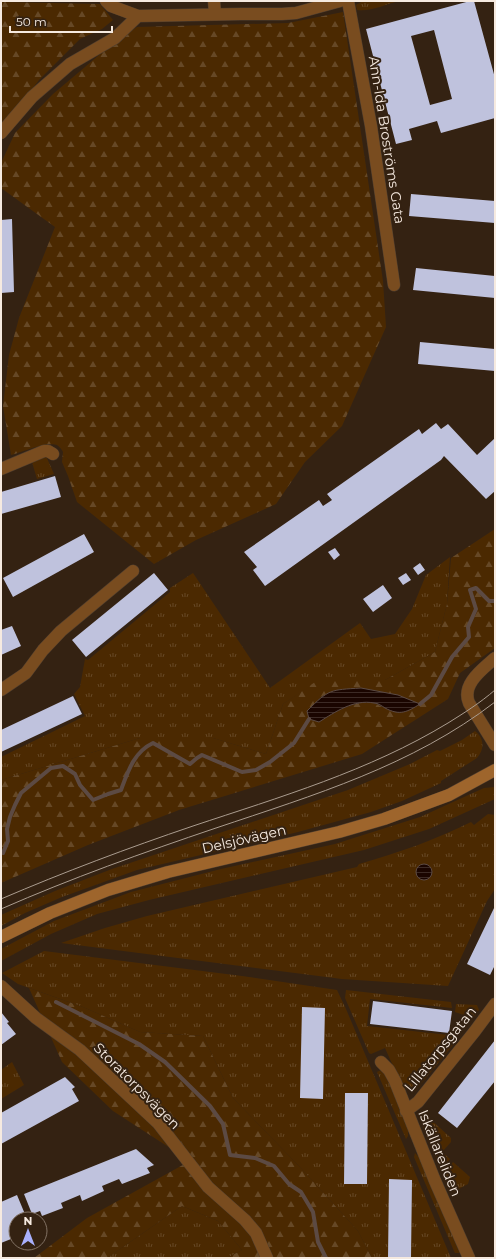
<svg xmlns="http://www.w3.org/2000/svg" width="496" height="1259" viewBox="0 0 496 1259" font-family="Montserrat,sans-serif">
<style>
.grass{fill:url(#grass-tufts)}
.forest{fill:url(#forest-firs);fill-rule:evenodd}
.water{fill:url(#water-rules);stroke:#5c4a43}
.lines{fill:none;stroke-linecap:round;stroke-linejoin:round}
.stream{stroke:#5c4a43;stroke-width:4}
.building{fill:#bfc2dd;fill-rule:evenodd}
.street-casing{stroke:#4f3e2f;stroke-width:13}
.secondary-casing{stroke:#4f3e2f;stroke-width:13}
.street{stroke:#794c1f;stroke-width:12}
.secondary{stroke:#9e652c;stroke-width:12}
.tram{stroke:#aa9c8f;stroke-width:1}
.labels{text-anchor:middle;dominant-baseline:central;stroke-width:4;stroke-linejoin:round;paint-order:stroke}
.street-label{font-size:14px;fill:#f6eae0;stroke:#342212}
</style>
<defs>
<pattern id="grass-tufts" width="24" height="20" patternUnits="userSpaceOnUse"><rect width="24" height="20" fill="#4b2901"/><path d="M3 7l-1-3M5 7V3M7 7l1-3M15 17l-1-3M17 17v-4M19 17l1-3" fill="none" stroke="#664826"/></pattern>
<pattern id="forest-firs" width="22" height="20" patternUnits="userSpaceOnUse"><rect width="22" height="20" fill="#4b2901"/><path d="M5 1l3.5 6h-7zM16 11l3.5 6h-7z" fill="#664826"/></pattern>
<pattern id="water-rules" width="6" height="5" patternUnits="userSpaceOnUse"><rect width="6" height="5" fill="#1a0500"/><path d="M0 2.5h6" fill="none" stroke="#3c2a25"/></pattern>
</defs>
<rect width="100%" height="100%" fill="#342212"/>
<path class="grass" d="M363 1H399C387 4 370 12 357 10L356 5Z
M46 456 54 474 37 479 32 462Z
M450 557 447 604 435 652 385 680 318 681 283 704 266 754 213 738H140L1 780V757L85 716 74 694 80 687 85 659 88 660 170 592V588L193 573 270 688 360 623 371 639 395 634 412 609 426 575Z
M475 731C484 738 485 749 477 758L441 781V783L402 801 371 812 298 832 137 870 62 897 25 913 1 926V915L55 891 112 869 348 790 410 764 437 750 440 751 462 740Z
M495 787V799L429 829 364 850 149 900 97 914 51 934 1 961V949L54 921 131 892 221 869 335 844 420 817 484 788Z
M488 814 495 815V889L487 901 448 986 342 979 61 943 105 928 147 916 357 867 359 864C398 853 435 840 471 822L474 825Z
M44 951 242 976 337 990 346 1009 451 1258H372L358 1231 298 1165 233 1098 203 1036 140 1032 83 1007 18 984 2 973Z
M346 990 451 1002 452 1008 370 999 367 1026 458 1036 457 1040 415 1091H410L402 1086 385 1048 371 1054 369 1053 345 998Z
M456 1004 477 1005 479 1010 473 1018 455 1012Z
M12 1062 24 1085 1 1099V1070Z
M381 1070H384L408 1128V1136L406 1139 377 1072Z
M424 1117 429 1118 451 1138V1142L442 1152 450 1159 442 1169 422 1125V1120Z
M415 1153 420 1158 461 1253H455L454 1251 414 1157Z
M453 1162 470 1177 468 1184 453 1192 450 1189 444 1174Z
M182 1206 218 1221 242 1250 227 1258H107Z"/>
<path class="forest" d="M1 2 100 4 113 20 102 29 80 39 39 80 9 119 1 132Z
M343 12 383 281 386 327 342 426 305 462 276 504 196 540 154 564 77 502 68 476 62 462 63 452C62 450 60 447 57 445 49 441 21 452 11 455L3 406 9 355 19 318 55 227 1 188V163L15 133 53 94 85 67 114 42 137 27 288 23Z
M495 529V648L460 673 448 699 362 754 179 810 88 845 1 883V780L140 738H213L266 754 283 704 318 680 340 677 385 680 435 652 447 604 451 558ZM361 688 398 695 382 707C364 694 335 712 319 722L307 711 322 696Z
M29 988 83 1007 140 1032 203 1036 233 1098 298 1165 358 1231 372 1258H227L242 1250 218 1221 182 1206 107 1258H34L87 1218 190 1161 113 1111 62 1062Z"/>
<path class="water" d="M361 688 398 695 420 704C407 712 400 716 385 708 382 706 378 703 374 703 354 699 335 712 319 722L309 719 307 711C329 689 330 690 361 688Z
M416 872a8 8 0 1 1 16 0a8 8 0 1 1-16 0Z"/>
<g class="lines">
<path class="stream" d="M420 704 431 695 452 657 469 637 468 627 476 609 470 590 476 588 489 601H495
M1 852 3 853 8 841 7 829 10 817 15 805 21 793 51 768 63 766 75 774 80 785 93 800 108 794 121 790C128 771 134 752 153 743L190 764 197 758 202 755 242 772 256 770 270 762 294 743 309 719
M56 1002 139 1044 165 1062 210 1106 223 1124 230 1155 255 1158 274 1166 289 1184 301 1192 313 1212 318 1242 326 1258"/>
</g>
<path class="building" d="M470 1H474L495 78V118L441 133 437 121 409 129 412 140 396 144 366 29ZM434 30 452 99 430 105 411 36Z
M411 194 495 201V223L409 216Z
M12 219 14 292 1 293V220Z
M416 268 495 276V298L413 290Z
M420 342 495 349V371L418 364Z
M436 423 441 429 448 424 477 455 495 438V491L486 499 444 456 441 460 265 586 253 570 257 567 244 552 319 500 323 506 332 500 327 494 419 429 422 434Z
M55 476 61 497 1 514V492Z
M84 534 94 552 13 597 3 578Z
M335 548 340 555 334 560 328 552Z
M420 563 425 570 418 575 413 568Z
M154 573 168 590 86 657 72 640Z
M406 573 411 580 403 585 398 578Z
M383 585 392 598 373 612 363 599Z
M12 626 21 646 1 655V630Z
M73 696 82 714 1 752V730Z
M495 906V965L490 975 467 964Z
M373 1001 452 1011 449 1033 370 1024Z
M302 1007 325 1008 323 1099 300 1098Z
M1 1012 9 1022 7 1023 16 1034 1 1045Z
M495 1040V1081L457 1128 438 1113Z
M65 1077 75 1087 72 1089 79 1101 1 1144V1113Z
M345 1093H368L367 1184H344Z
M136 1149 154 1165 147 1168 150 1173 122 1184 119 1179 102 1186 104 1191 82 1201 80 1195 61 1203 63 1208 42 1216 40 1211 32 1214 24 1194Z
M389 1179 412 1180 411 1258H388Z
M17 1195 27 1219H16V1237L1 1243V1202Z"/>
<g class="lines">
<defs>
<path id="street" d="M106 1 111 6 138 16 241 14H282L296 13 340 1
M214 1 215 14
M348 1 371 126 394 285
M1 133 32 97 70 64 115 38 138 16
M1 469 44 451H48L53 454
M495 658C483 669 461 684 469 703L495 745
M1 690 26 673 43 650 61 631 133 571
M1 986 36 1018 80 1050 158 1123 208 1187 245 1220 256 1233 267 1258
M381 1062 389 1070 395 1081 435 1181 469 1258
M406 1111 418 1102 475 1031 495 1004"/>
<path id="secondary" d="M1 937 50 913 108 890 168 872 339 832 384 819 449 795 495 770"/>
</defs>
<use href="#street" class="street-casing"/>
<use href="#secondary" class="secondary-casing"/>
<use href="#street" class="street"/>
<use href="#secondary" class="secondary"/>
<path class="tram" d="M1 899C64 872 128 848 193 826 280 797 369 771 448 723 464 713 480 703 495 690
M1 909C72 878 142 853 216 828 314 795 412 766 495 702"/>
</g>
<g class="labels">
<g class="street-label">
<text transform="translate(387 140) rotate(81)">Ann-Ida Broströms Gata</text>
<text transform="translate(244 839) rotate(-13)">Delsjövägen</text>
<text transform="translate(440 1049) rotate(-51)">Lillatorpsgatan</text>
<text transform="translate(137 1086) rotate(45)">Storatorpsvägen</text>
<text transform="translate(440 1153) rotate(68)">Iskällareliden</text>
</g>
</g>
<rect width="496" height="1259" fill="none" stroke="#f6eae0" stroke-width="4"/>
<g transform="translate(28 1231)"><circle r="19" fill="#342212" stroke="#827264"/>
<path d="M0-3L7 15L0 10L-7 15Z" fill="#a9b0fc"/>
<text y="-6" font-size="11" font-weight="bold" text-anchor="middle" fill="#f6eae0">N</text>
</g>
<path d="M10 26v6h102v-6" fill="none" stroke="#f6eae0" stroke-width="2"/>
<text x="16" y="26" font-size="12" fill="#f6eae0" stroke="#342212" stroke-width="3" paint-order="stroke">50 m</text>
</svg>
